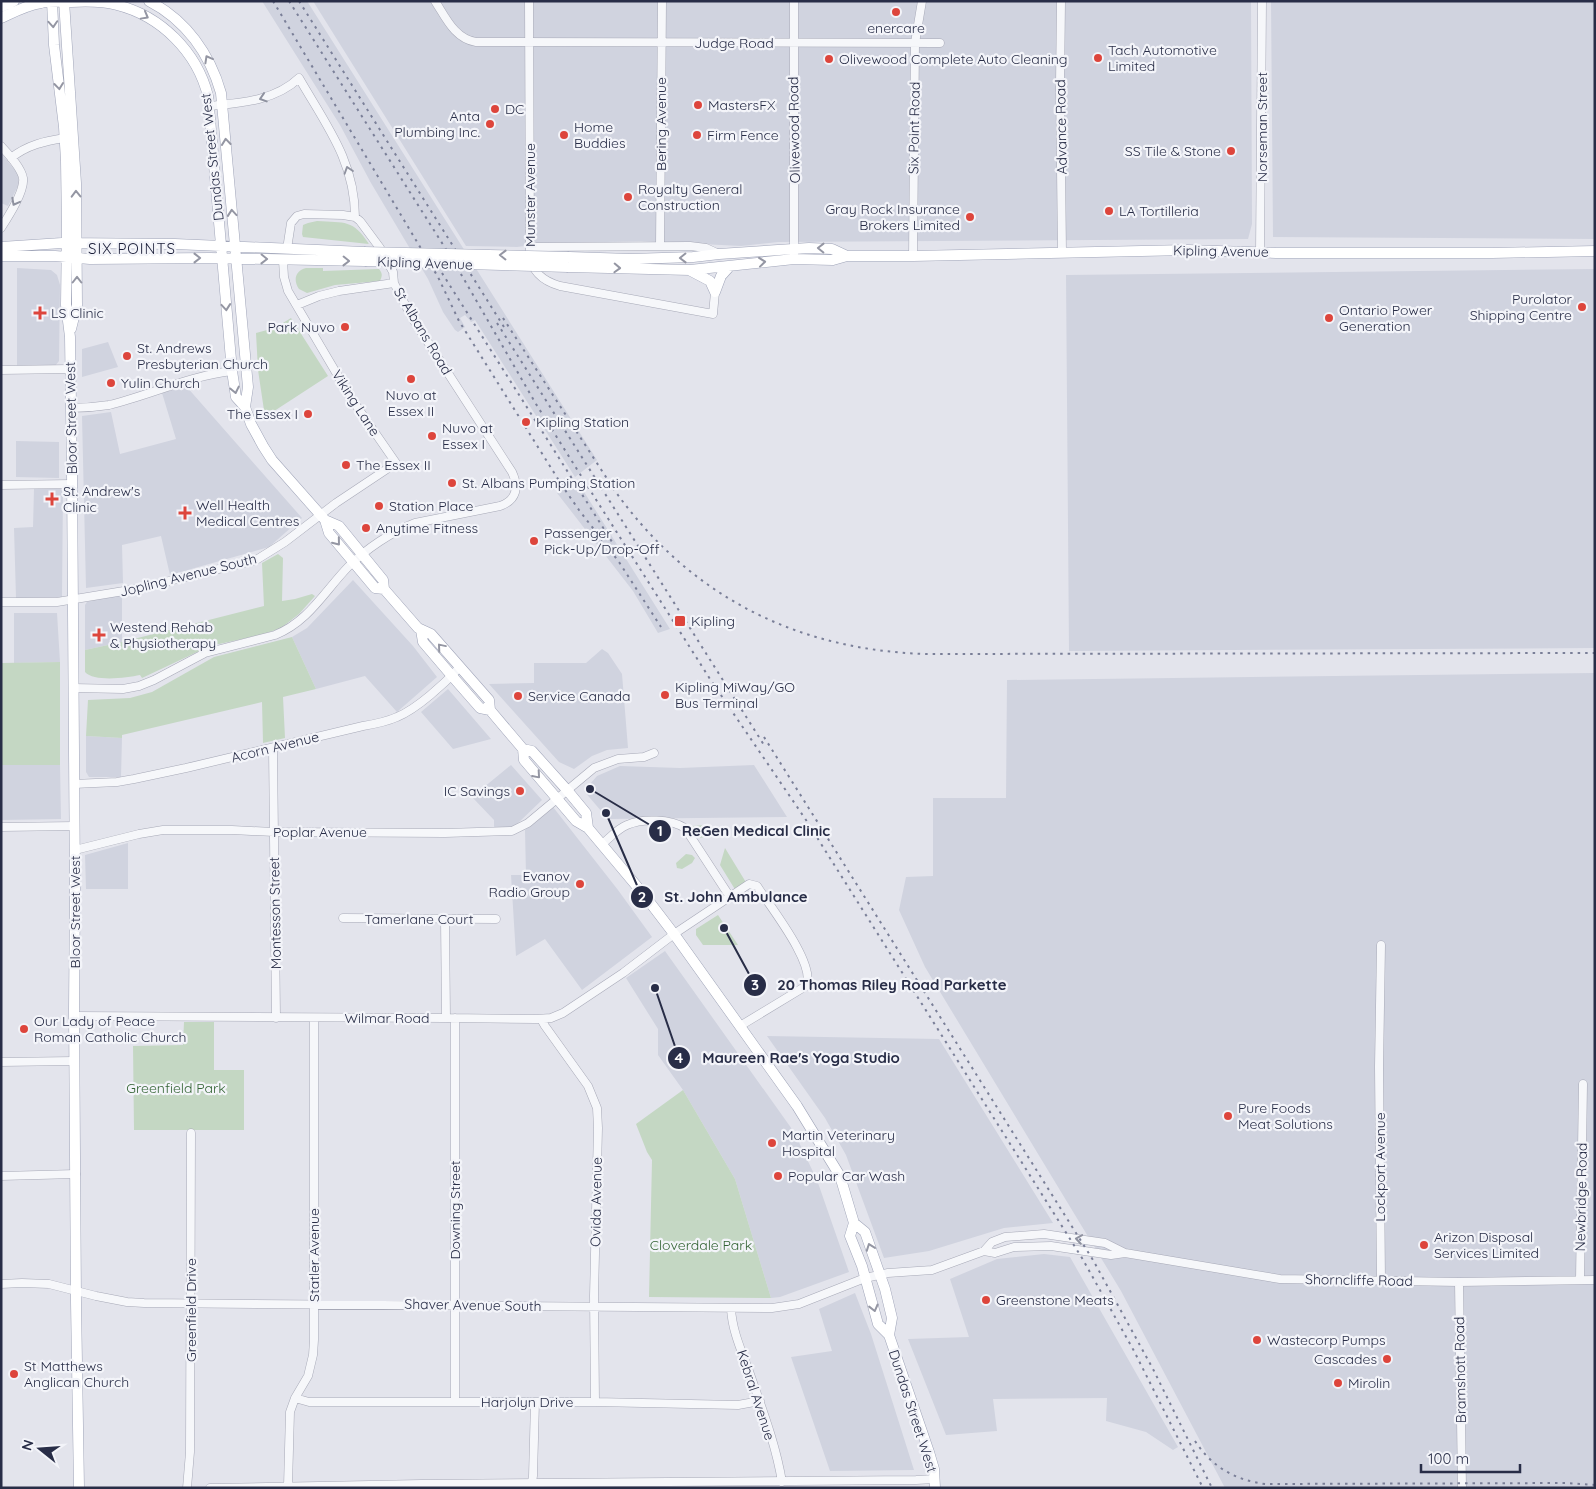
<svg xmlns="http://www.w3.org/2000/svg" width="1596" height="1489" viewBox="0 0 1596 1489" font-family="Quicksand,sans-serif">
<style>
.built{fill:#d0d3df}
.green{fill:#c4d7c3}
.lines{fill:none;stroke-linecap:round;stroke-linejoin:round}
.minor-casing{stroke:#a7a9b7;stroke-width:9}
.major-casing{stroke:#a0a5b9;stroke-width:11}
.minor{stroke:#f6f7fa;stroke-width:8}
.major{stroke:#fff;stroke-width:10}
.rail{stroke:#7a7f98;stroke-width:2;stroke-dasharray:2.5 5;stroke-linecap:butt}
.major-bridge-casing{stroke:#a0a5b9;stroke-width:11;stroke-linecap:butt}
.major-bridge{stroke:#fff;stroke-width:10}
.oneway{stroke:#9496a3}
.oneway2{stroke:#8f92a0}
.poi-dot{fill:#dd453c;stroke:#f3f4f9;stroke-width:2}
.labels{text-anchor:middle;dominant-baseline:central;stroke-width:4.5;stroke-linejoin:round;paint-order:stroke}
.poi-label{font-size:14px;fill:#282d47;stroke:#f3f4f9;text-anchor:start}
.street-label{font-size:14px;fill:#282d47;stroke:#f3f4f9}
.park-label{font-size:14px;fill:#346435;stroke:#f3f4f9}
.neighbourhood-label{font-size:15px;letter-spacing:1px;fill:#1a1e38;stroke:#f3f4f9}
.leader{fill:none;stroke:#282d47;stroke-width:2}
.callout-dot{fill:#282d47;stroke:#f3f4f9;stroke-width:2}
.mark-label{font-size:15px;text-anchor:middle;font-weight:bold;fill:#fff}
.callout-label{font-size:15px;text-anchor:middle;font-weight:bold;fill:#282d47;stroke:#f3f4f9;stroke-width:4.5;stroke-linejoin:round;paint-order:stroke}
</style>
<rect width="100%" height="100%" fill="#e3e4ec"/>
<path class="built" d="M262 1H307L597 460 575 477 475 320 471 322 465 315 460 318 465 327 458 332 455 330 443 312 428 279 371 183 340 125Z
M313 1H1251L1252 224 1248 239 778 242 741 246 641 241 540 244 517 247 466 246Z
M1271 1H1595V239L1273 237Z
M1 153 18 174 19 184 8 206 1 203Z
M17 268 51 270 57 275 60 285 59 361 55 366H17Z
M1595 269V648L1069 651 1066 275Z
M108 342 118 367 82 377V349Z
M186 386 302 518 269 547 170 575 161 536 122 545 123 583 86 588 82 416 111 412 120 454 176 439 162 393Z
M16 441 59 442V478L16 477Z
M570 482 575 490 581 487 670 629 658 633 633 591 557 493Z
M34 489H63L62 597 16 598 14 528 33 527Z
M353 580 413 646 437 677 397 712 365 676 316 689 292 637 307 628Z
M122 596V642L85 650V605L87 602 106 597Z
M14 613H57L60 662 14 663Z
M602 649 608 653 622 674 628 748 607 750 592 756 574 769 559 762 489 684 534 683V663H586Z
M1595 673V1488H1225L1121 1291 925 967 899 910 906 877 933 876V798H1006L1007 680Z
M448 689 491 739 453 749 421 712Z
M86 736 122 738 121 777H89L86 772Z
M1 765H60L61 819 1 820Z
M511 765 542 800 517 824 511 828 494 830V820L472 797Z
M754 765 787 817 608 819 584 791 597 776 620 766 680 768Z
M553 807 618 890 652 937 582 990 545 939 516 956 511 875H526L525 830Z
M128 843V889H86L85 855Z
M665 951 794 1132 817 1180 849 1272 780 1297 771 1298 735 1179 683 1090 658 1055V1029L626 978Z
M767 1036 939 1039 1053 1223 1004 1228 929 1251 884 1258 846 1155 825 1118Z
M1044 1254 1070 1257 1178 1447 1173 1450 1146 1432 1106 1421 1107 1398 993 1399 997 1431 946 1435 908 1339 969 1337 950 1279 997 1259Z
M855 1293 871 1334 914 1470 830 1471 791 1357 832 1351 819 1309Z"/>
<path class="green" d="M317 221C345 223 353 219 369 244L303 237 302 234 303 225 308 223Z
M306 268H323V271L379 269C383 274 382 276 380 281L335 285 307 293 299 289C293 280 295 271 306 268Z
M291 318 328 376 265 417 258 370 256 333C269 330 279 326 291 318Z
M278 554 283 558 282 601 295 599 312 594 315 596 299 614 281 628 261 635 210 646 142 678 140 675C126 678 94 682 85 672V650L122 642 264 606 262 563Z
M292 637 316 689 283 697 285 738 263 743 262 702 122 735V738L86 736 88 700 130 698 152 692 214 657Z
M60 662V765H1V663Z
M706 825 712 827 705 833 704 837 700 838 696 831 692 832 693 826Z
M725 848 747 884 736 891 720 865Z
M686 854 692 855 695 858 692 863 682 869 677 868 676 863Z
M718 915 738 945H703L696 935V929Z
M184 1022H214V1070H244V1130H134L133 1046 183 1045Z
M683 1090 735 1179 771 1298 649 1297 652 1160 647 1152 636 1124Z"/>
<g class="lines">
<defs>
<path id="minor" d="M435 1C446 18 455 39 476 42L940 43
M529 1 530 253C531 272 543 281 560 286L713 314 715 292
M794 1V254
M1061 1 1060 85 1062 252
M209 106C240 103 275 101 299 78 326 125 355 161 355 217
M1 146C9 155 21 167 23 178 25 191 8 217 1 228
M11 158C27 145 45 141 65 138
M660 246 662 1
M530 247 690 246 706 248 719 254
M1260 252 1262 1
M913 256 915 43 922 1
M297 305 319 296 339 291 394 283
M1 370 70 369
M71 408C84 408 96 407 109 405 150 395 189 376 232 371
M1 485 72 484
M1 602H57L136 589 256 560 285 542 336 503 396 463 351 398 288 291 284 277 283 260
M73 688 123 689 139 686 154 680 205 653 275 635C308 622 324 592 348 567 366 549 391 532 415 523L500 506C517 500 519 487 512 472L411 316 394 283 393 272 380 248 360 221 355 217 343 215 304 214 297 216 291 223 287 249
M273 748 276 1018
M74 784 117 782 134 779 186 768 363 726C375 724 386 722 397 717 417 709 445 683 459 668
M1 827 75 826
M602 844C610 838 617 829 627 825 642 818 671 819 685 828L730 897
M75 850 139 834 163 830H232L274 832 445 833 512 831 528 823 594 768 618 759 644 757 654 753
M343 918 496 919
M445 919 446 1018
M1381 945 1379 1067 1381 1281
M74 1016 446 1018 536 1019 551 1018 563 1013 623 973 674 934 749 884 757 886C769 905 817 965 806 986L740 1026
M541 1019 545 1026 588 1086 597 1108 598 1128 594 1296 595 1402
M1 1062 74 1061
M1 1176 76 1174
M984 1251 992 1242 1005 1237 1044 1234 1105 1243 1125 1253 1280 1279 1459 1282 1595 1280
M1580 1280 1583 1084
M1459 1282 1462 1488
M1 1284 22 1283 49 1284 96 1296 127 1302 144 1303 772 1308 799 1304 865 1278 888 1273 932 1270 984 1251 995 1253 1014 1247 1051 1246 1111 1255 1125 1253
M731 1308C732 1331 742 1352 750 1374 762 1409 776 1445 782 1482
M295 1398 309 1402H595L738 1405 760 1401
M455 1402V1018
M288 1486 290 1412 295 1398 308 1376 313 1355 314 1340V1018
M531 1487 533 1476 535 1402
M187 1488 190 1452 191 1133
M210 1488 421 1484 916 1480 935 1479"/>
<path id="major" d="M52 1 54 45 64 127 66 161 67 228 66 305 70 337 72 473 75 890 74 1009 76 1302 79 1488
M64 1 76 183 77 305 71 329
M149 1C186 20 210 54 221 93L248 387 245 407
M1 7 14 1
M1 18C14 12 27 5 41 3 50 1 61 2 71 2 87 1 102 1 117 5 161 16 197 52 208 96L232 371 236 397 245 407 251 424 263 446 272 460 325 520 329 533 375 588 384 589
M1 247 62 243 175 244 364 252
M1 256H55L90 259 210 258 365 261
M569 257 631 259 693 257 719 254 809 248 832 249 847 256
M568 267 690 270 794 259 833 260 847 256H913L1187 250 1276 253H1492L1595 251
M691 271 710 281 715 292
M715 292 721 276 730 266
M325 520 339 526 383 580 384 589 418 628 431 634 489 700 490 710 523 749 524 760 576 821 588 828 645 896 674 934 797 1106 840 1176 854 1223 850 1236 862 1266 878 1324 889 1335 929 1452 934 1469 935 1488
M421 630 423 642 452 676 480 708 490 710
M523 749 532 751 567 790 586 813 588 828
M854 1223 865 1232 885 1289 892 1318 889 1335"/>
</defs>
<use href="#minor" class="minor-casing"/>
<use href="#major" class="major-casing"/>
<use href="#minor" class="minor"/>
<use href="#major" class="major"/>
<path class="rail" d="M273 1 438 277 459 321 563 487 579 510 619 562 661 627
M289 1 454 262 536 404 595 498 710 679 806 820 1082 1258 1134 1351 1203 1488
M299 1 504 327
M442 273 614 545
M503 318 615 491C691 597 797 650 926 654L1595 653
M497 323 764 745
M764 737 1093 1260 1153 1369 1212 1488
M1195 1441C1212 1467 1235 1480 1265 1484L1567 1483 1595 1485"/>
<defs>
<path id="major-bridge" d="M364 252 569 257
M365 261 568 267"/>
</defs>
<use href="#major-bridge" class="major-bridge-casing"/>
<use href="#major-bridge" class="major-bridge"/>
</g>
<defs><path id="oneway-chevron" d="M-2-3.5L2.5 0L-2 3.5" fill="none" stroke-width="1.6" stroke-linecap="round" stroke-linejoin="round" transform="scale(1.25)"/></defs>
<g class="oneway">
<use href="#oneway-chevron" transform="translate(145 16) rotate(29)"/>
<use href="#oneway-chevron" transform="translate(53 24) rotate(86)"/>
<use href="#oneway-chevron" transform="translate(208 59) rotate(-119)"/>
<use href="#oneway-chevron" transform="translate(59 86) rotate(83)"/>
<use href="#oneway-chevron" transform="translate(226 142) rotate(-96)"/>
<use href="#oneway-chevron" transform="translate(76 194) rotate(-91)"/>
<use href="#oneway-chevron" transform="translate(232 213) rotate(-95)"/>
<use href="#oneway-chevron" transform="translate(821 248) rotate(-179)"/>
<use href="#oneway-chevron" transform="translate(503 255) rotate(-179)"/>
<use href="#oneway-chevron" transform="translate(197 258)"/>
<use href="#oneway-chevron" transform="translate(683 258) rotate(179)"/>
<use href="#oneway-chevron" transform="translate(264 259) rotate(1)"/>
<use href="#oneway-chevron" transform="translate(346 261) rotate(1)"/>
<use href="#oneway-chevron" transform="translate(762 262) rotate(-6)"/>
<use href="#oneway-chevron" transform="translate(617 268) rotate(2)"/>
<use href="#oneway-chevron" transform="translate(77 280) rotate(-90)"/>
<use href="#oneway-chevron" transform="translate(226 307) rotate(85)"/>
<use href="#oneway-chevron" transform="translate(235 390) rotate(78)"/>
<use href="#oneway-chevron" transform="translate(337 542) rotate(51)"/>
<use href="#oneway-chevron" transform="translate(441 647) rotate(-130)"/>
<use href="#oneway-chevron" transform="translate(537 775) rotate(49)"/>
<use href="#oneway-chevron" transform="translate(870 1247) rotate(-110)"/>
<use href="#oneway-chevron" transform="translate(874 1308) rotate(76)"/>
</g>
<g class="oneway2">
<use href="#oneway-chevron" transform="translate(263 98) rotate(162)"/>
<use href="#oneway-chevron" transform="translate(348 170) rotate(-108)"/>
<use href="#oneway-chevron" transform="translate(15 202) rotate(118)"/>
<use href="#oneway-chevron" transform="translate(1079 1239) rotate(-171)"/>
</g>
<g class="poi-dot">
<circle cx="896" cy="12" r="5"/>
<circle cx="1098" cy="58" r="5"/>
<circle cx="829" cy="59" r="5"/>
<circle cx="698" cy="105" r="5"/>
<circle cx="495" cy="109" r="5"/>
<circle cx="490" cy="124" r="5"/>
<circle cx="564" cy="135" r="5"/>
<circle cx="697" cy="135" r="5"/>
<circle cx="1231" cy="151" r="5"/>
<circle cx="628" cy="197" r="5"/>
<circle cx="1109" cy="211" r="5"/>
<circle cx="970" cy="217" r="5"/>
<circle cx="1582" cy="307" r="5"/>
<path d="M37.5 305.5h5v5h5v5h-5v5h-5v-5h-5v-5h5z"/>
<circle cx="1329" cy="318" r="5"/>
<circle cx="345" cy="327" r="5"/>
<circle cx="127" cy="356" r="5"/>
<circle cx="411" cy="379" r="5"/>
<circle cx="111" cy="383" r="5"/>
<circle cx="308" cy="414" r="5"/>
<circle cx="526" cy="422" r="5"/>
<circle cx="432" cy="436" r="5"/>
<circle cx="346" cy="465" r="5"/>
<circle cx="452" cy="483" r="5"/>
<path d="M49.5 491.5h5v5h5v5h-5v5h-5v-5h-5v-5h5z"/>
<circle cx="379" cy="506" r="5"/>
<path d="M182.5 505.5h5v5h5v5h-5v5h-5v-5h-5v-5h5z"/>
<circle cx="366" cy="528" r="5"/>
<circle cx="534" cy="541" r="5"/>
<rect x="674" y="615" width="12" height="12" rx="2.5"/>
<path d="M96.5 627.5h5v5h5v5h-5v5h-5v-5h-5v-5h5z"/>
<circle cx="665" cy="695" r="5"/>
<circle cx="518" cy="696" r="5"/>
<circle cx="520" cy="791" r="5"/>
<circle cx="580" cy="884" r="5"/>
<circle cx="24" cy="1029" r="5"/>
<circle cx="1228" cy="1116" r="5"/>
<circle cx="772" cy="1143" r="5"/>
<circle cx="778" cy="1176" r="5"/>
<circle cx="1424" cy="1245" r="5"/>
<circle cx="986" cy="1300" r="5"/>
<circle cx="1257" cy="1340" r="5"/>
<circle cx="1387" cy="1359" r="5"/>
<circle cx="14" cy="1374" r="5"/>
<circle cx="1338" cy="1383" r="5"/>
</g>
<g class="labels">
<g class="poi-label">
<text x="896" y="28" text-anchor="middle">enercare</text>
<text x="1108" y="50">Tach Automotive<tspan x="1108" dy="16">Limited</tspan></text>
<text x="839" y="59">Olivewood Complete Auto Cleaning</text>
<text x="708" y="105">MastersFX</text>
<text x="505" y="109">DC</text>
<text x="480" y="116" text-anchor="end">Anta<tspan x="480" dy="16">Plumbing Inc.</tspan></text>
<text x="574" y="127">Home<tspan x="574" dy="16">Buddies</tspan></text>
<text x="707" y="135">Firm Fence</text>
<text x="1221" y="151" text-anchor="end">SS Tile &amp; Stone</text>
<text x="638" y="189">Royalty General<tspan x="638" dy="16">Construction</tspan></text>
<text x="960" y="209" text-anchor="end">Gray Rock Insurance<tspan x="960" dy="16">Brokers Limited</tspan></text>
<text x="1119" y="211">LA Tortilleria</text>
<text x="1572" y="299" text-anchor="end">Purolator<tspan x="1572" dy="16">Shipping Centre</tspan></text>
<text x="1339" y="310">Ontario Power<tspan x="1339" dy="16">Generation</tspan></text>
<text x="51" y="313">LS Clinic</text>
<text x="335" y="327" text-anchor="end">Park Nuvo</text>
<text x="137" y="348">St. Andrews<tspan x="137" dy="16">Presbyterian Church</tspan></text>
<text x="121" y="383">Yulin Church</text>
<text x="411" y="395" text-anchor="middle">Nuvo at<tspan x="411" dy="16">Essex II</tspan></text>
<text x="298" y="414" text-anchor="end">The Essex I</text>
<text x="536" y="422">Kipling Station</text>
<text x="442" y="428">Nuvo at<tspan x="442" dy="16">Essex I</tspan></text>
<text x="356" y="465">The Essex II</text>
<text x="462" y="483">St. Albans Pumping Station</text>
<text x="63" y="491">St. Andrew's<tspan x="63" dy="16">Clinic</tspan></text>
<text x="196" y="505">Well Health<tspan x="196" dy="16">Medical Centres</tspan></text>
<text x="389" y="506">Station Place</text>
<text x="376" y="528">Anytime Fitness</text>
<text x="544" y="533">Passenger<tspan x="544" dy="16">Pick-Up/Drop-Off</tspan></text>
<text x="691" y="621">Kipling</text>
<text x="110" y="627">Westend Rehab<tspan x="110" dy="16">&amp; Physiotherapy</tspan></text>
<text x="675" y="687">Kipling MiWay/GO<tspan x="675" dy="16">Bus Terminal</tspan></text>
<text x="528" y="696">Service Canada</text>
<text x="510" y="791" text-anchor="end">IC Savings</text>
<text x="570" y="876" text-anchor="end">Evanov<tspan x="570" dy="16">Radio Group</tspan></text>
<text x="34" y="1021">Our Lady of Peace<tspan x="34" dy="16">Roman Catholic Church</tspan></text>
<text x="1238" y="1108">Pure Foods<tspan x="1238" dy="16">Meat Solutions</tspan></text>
<text x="782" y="1135">Martin Veterinary<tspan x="782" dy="16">Hospital</tspan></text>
<text x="788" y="1176">Popular Car Wash</text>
<text x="1434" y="1237">Arizon Disposal<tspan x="1434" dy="16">Services Limited</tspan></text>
<text x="996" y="1300">Greenstone Meats</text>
<text x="1267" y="1340">Wastecorp Pumps</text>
<text x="1377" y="1359" text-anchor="end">Cascades</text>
<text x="24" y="1366">St Matthews<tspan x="24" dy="16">Anglican Church</tspan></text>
<text x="1348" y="1383">Mirolin</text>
</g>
<g class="street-label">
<text x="734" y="43">Judge Road</text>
<text transform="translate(661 124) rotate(-90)">Bering Avenue</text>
<text transform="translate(1061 127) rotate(-91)">Advance Road</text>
<text transform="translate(1262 127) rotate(-90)">Norseman Street</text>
<text transform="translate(914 128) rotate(-89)">Six Point Road</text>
<text transform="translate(794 130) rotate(-91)">Olivewood Road</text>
<text transform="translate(212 157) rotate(-96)">Dundas Street West</text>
<text transform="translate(530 195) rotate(-90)">Munster Avenue</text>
<text transform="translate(1221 251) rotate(1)">Kipling Avenue</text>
<text transform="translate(425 263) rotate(2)">Kipling Avenue</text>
<text transform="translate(423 331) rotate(59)">St Albans Road</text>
<text transform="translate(356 403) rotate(57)">Viking Lane</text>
<text transform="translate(71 418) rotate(-91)">Bloor Street West</text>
<text transform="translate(188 575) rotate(-14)">Jopling Avenue South</text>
<text transform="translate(275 747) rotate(-14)">Acorn Avenue</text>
<text x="320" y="832">Poplar Avenue</text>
<text transform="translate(75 912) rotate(-90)">Bloor Street West</text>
<text transform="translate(275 913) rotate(-91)">Montesson Street</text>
<text x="419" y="919">Tamerlane Court</text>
<text x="387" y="1018">Wilmar Road</text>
<text transform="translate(1380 1167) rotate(-90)">Lockport Avenue</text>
<text transform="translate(1581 1197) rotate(-89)">Newbridge Road</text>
<text transform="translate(596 1202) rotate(-89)">Ovida Avenue</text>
<text transform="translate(455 1210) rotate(-90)">Downing Street</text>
<text transform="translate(314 1255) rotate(-90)">Statler Avenue</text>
<text transform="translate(1359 1280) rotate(1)">Shorncliffe Road</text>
<text transform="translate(473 1305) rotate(1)">Shaver Avenue South</text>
<text transform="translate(191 1310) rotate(-90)">Greenfield Drive</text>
<text transform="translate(1460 1370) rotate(-91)">Bramshott Road</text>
<text transform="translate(756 1395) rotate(72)">Kebral Avenue</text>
<text x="527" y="1402">Harjolyn Drive</text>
<text transform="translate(913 1411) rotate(72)">Dundas Street West</text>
</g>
<g class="park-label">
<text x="176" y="1088">Greenfield Park</text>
<text x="701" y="1245">Cloverdale Park</text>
</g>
<g class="neighbourhood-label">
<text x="132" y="248">SIX POINTS</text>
</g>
</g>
<path class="leader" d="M590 789L660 831M606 813L642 897M724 928L755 985M655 988L679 1058"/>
<g class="callout-dot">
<circle cx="590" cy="789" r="5"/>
<circle cx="606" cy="813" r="5"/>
<circle cx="724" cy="928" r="5"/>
<circle cx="655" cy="988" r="5"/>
<circle cx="660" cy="831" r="12"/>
<circle cx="642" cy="897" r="12"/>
<circle cx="755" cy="985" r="12"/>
<circle cx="679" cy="1058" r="12"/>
</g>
<g class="mark-label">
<text x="660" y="836">1</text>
<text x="642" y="902">2</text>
<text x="755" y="990">3</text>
<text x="679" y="1063">4</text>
</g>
<g class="callout-label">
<text x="756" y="836">ReGen Medical Clinic</text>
<text x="736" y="902">St. John Ambulance</text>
<text x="892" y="990">20 Thomas Riley Road Parkette</text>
<text x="801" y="1063">Maureen Rae's Yoga Studio</text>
</g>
<rect width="1596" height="1489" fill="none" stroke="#282d47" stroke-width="5"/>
<g transform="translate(40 1449) rotate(287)" stroke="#f3f4f9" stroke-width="4" paint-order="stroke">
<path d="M0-4L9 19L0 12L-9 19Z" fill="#282d47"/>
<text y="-8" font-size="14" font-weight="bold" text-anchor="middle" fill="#282d47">N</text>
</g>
<path d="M1421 1464v8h99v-8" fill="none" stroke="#282d47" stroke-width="2.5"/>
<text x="1428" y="1464" font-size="15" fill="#282d47" stroke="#f3f4f9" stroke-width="4" paint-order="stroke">100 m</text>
</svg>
